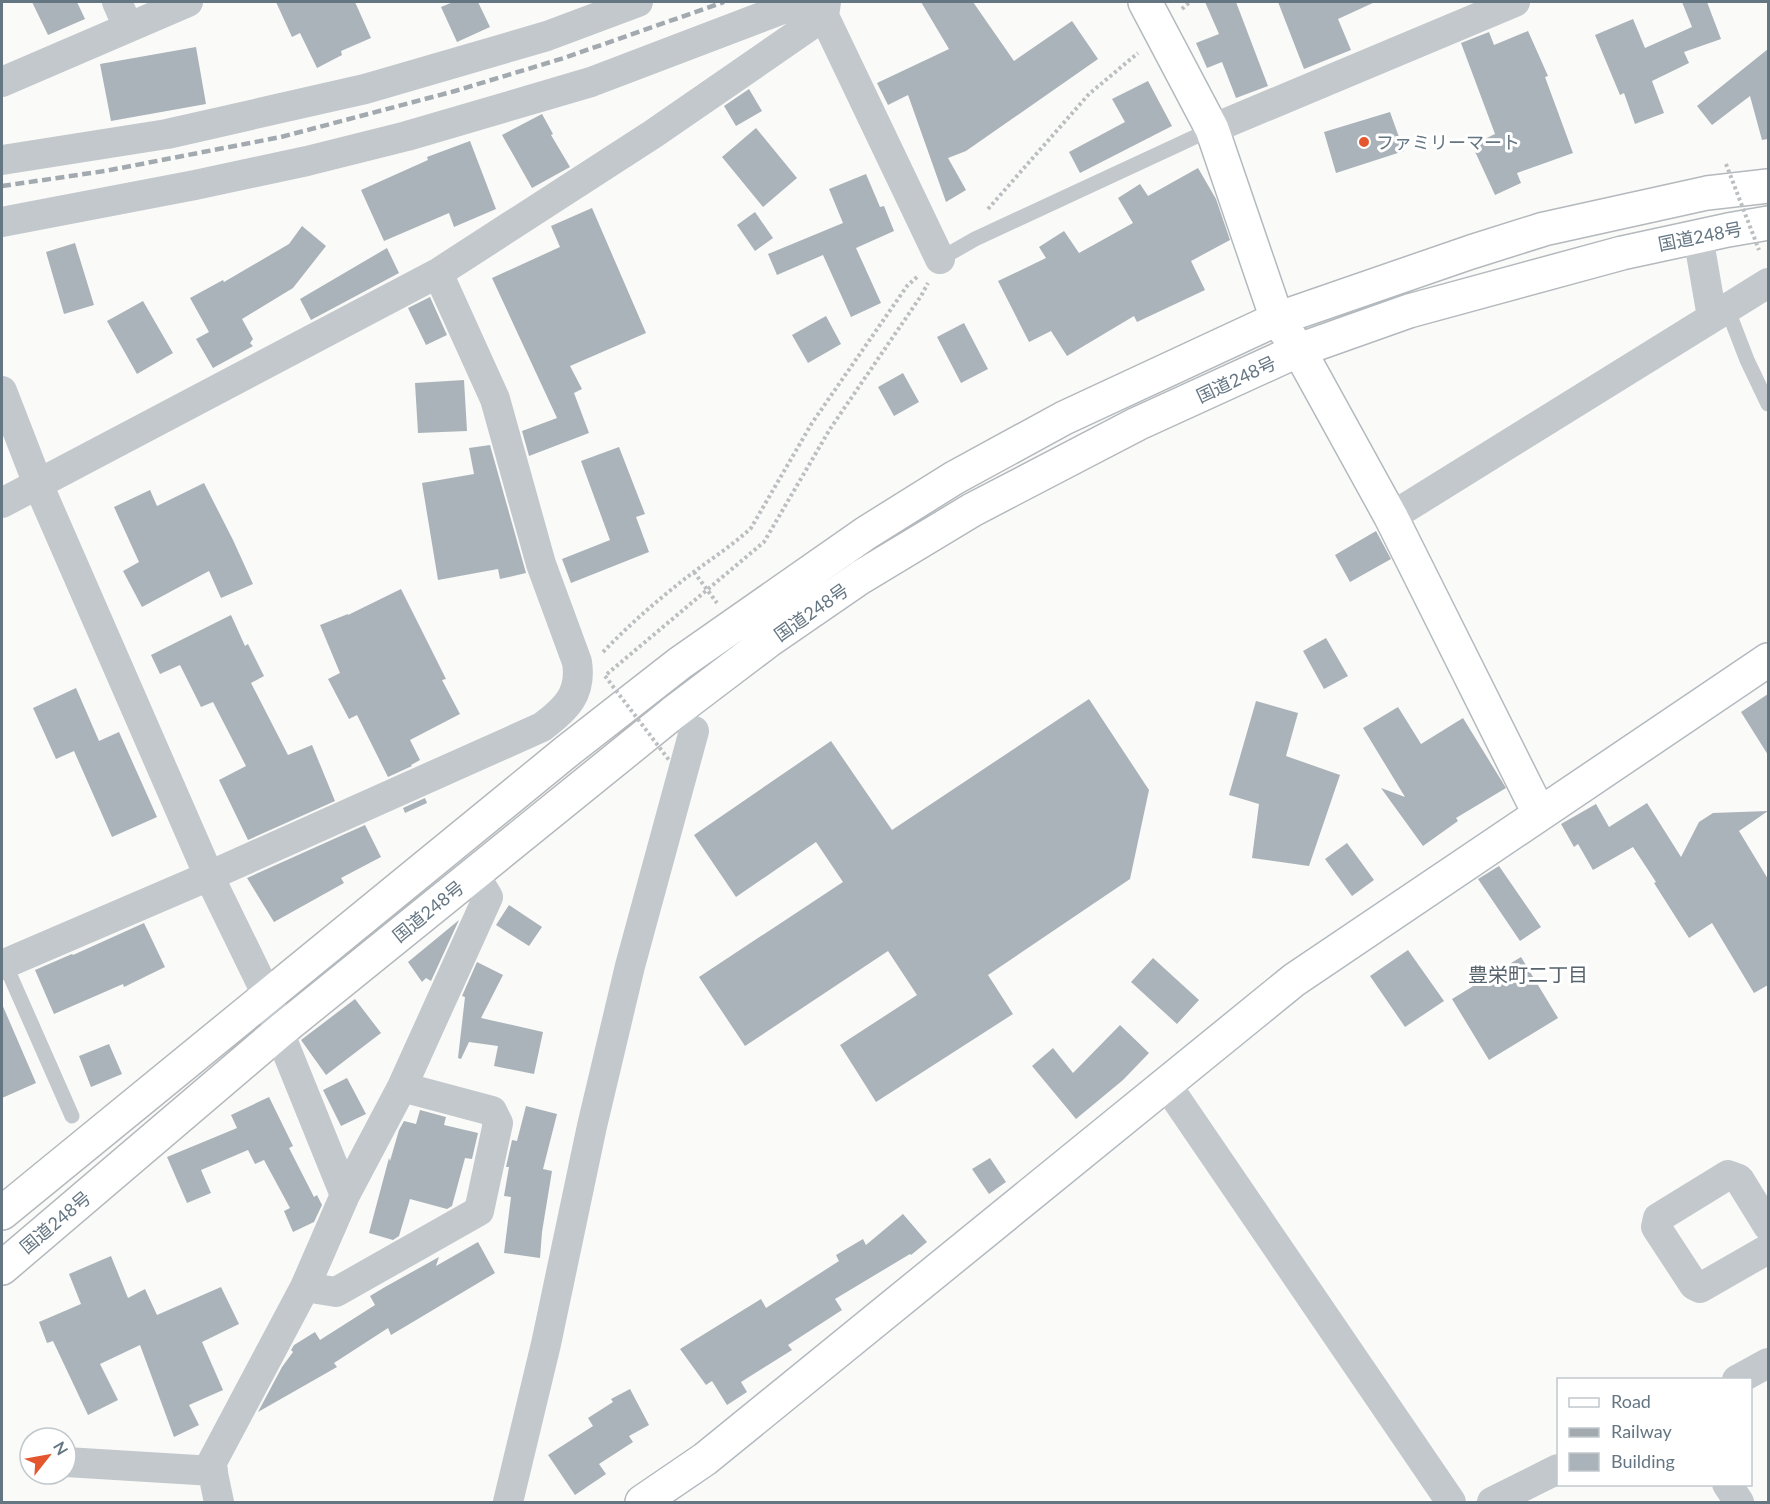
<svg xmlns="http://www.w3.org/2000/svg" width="1770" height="1504" viewBox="0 0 1770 1504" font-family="Lato,'Noto Sans JP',sans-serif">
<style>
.building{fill:#aab3b9}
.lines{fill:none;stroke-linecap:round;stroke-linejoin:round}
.secondary-casing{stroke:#b3babf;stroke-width:36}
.highway-casing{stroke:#b4b9bd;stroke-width:36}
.path{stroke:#bbbfc2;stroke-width:4;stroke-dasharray:3 3;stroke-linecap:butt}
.lane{stroke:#c3c8cc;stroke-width:15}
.street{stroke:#c3c8cc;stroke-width:30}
.secondary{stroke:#fff;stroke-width:33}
.highway{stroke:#fff;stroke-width:33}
.rail{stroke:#a2aab0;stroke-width:4.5;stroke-dasharray:9 4.5;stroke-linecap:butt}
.path-bridge{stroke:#bbbfc2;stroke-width:4;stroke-dasharray:3 3;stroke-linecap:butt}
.poi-dot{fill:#e4572e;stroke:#fff;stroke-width:2}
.labels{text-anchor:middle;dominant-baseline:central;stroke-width:6;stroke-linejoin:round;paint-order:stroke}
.poi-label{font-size:18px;fill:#657683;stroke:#fff;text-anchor:start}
.street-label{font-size:18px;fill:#657683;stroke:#fff}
.neighbourhood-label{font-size:20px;fill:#57646e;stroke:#fff}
</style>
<rect width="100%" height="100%" fill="#fafaf8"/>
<path class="building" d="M32 2H77L85 19 48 35Z
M276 2H355L371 38 341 51 342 55 317 68 300 33 292 37Z
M453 2H478L490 27 457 42 441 7Z
M921 2H973L1014 61 1072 21 1098 59 966 151 948 158 966 190 946 202 908 95 888 105 877 83 949 49Z
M1205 2H1236L1268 86 1236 98 1222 62 1207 68 1196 43 1219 34Z
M1278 2H1375L1338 19 1351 50 1304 69Z
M1682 2H1707L1721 39 1684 52 1689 63 1652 81 1664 113 1635 124 1624 93 1620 95 1595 35 1633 19 1645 48 1692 27Z
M1528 31 1548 76 1545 77 1573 153 1517 173 1521 183 1495 195 1472 145 1495 134 1461 43 1489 32 1494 45Z
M196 47 206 104 111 121 100 64Z
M1768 49V139L1762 140 1750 96 1712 125 1697 106Z
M1148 81 1172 126 1080 173 1069 152 1125 122 1112 99Z
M749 89 762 111 736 126 724 106Z
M1390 112 1404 151 1336 173 1324 132Z
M542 114 553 134 551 135 570 167 532 188 502 135Z
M756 128 797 178 763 207 722 157Z
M470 141 496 209 454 227 449 213 384 241 361 190 428 160 427 157Z
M1198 168 1216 199 1230 240 1191 261 1205 290 1137 322 1134 316 1067 356 1051 331 1029 342 998 281 1046 258 1039 247 1064 231 1079 253 1133 223 1118 198 1140 184 1148 196Z
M866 174 880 207 884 206 894 231 856 248 881 303 851 317 823 255 777 275 768 254 843 223 829 189Z
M592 208 646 333 570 366 582 389 574 393 589 433 529 456 522 431 557 418 492 278 560 247 551 226Z
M755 212 773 238 755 251 737 225Z
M302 226 326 246 293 288 242 319 253 339 250 343 253 346 213 368 196 339 209 332 190 298 223 280 224 282 289 244Z
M75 243 94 305 64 314 46 252Z
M387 248 399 273 311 320 300 299Z
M430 297 447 335 426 345 408 308Z
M143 301 173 353 137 374 107 321Z
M826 316 841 344 808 363 792 335Z
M964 323 988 369 961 383 937 337Z
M903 373 919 402 894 416 878 387Z
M464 380 467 431 418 433 415 383Z
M490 445 526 573 500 579 498 569 438 580 422 483 474 474 469 448Z
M619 447 645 514 636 517 649 552 571 583 562 559 610 540 581 461Z
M204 483 233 540 253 584 221 598 209 571 142 607 123 571 139 562 114 507 150 490 157 506Z
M1376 531 1391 559 1350 582 1335 555Z
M401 589 446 679 442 680 460 714 410 740 420 760 411 765 412 766 388 777 357 715 349 719 328 679 340 673 320 625 348 614V615Z
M231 615 245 646 248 644 264 676 251 683 288 755 312 745 335 801 248 840 219 780 246 766 213 702 201 707 180 665 160 674 151 655Z
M1326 638 1348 676 1324 689 1303 651Z
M76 688 99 741 119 732 157 817 112 837 74 751 56 759 33 708Z
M1768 694V755L1741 712Z
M1089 699 1149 790 1130 879 988 975 1013 1014 876 1102 840 1045 917 995 888 951 745 1046 699 977 843 882 816 842 736 897 694 835 831 741 892 830Z
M1256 701 1298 713 1286 756 1340 775 1309 866 1252 858 1259 804 1229 795Z
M1398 707 1421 744 1463 718 1506 788 1456 818 1458 821 1423 846 1381 788 1405 797 1363 728Z
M425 798 427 803 405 813 403 808Z
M1647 803 1681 857 1699 822 1713 813 1768 811 1739 831 1768 879V985L1754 993 1712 923 1689 938 1654 883 1656 882 1633 847 1593 870 1578 844 1574 847 1561 824 1596 804 1609 827Z
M365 825 381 857 341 878 344 883 274 922 247 878Z
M1347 843 1374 880 1352 896 1325 859Z
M1499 866 1541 927 1520 941 1478 879Z
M509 905 542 927 529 946 496 925Z
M459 920 431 981 426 978 422 982 408 962Z
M144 923 165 967 124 987 123 984 54 1014 35 970 72 954 73 955Z
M1408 950 1444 1001 1405 1027 1370 976Z
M1521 957 1558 1018 1489 1060 1452 999Z
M1153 958 1199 1000 1177 1024 1131 982Z
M477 962 503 975 481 1018 543 1032 534 1074 494 1066 498 1046 469 1042 461 1059 458 1058 465 997 462 996Z
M355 999 381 1033 326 1075 301 1040Z
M2 1004 36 1083 2 1098Z
M1120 1025 1149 1053 1123 1080 1076 1119 1032 1066 1053 1048 1073 1073Z
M109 1044 122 1074 91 1087 79 1056Z
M347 1078 366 1114 341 1126 323 1090Z
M269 1097 293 1146 289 1148 314 1197 317 1195 322 1205 314 1222 293 1232 284 1211 290 1208 264 1160 255 1164 248 1150 201 1170 211 1193 187 1203 167 1157 237 1128 231 1115Z
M526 1106 557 1114 543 1169 552 1171 542 1232 540 1258 504 1253 511 1197 504 1196 509 1167H506L512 1140 517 1141Z
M420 1110 446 1117 444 1125 478 1133 472 1159 465 1158 452 1206 447 1209 410 1199 399 1236 393 1240 369 1233 389 1158 390 1161 399 1130 404 1121 416 1124Z
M990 1158 1006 1182 989 1194 972 1169Z
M903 1214 927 1242 911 1255 910 1254 835 1299 842 1310 788 1345 792 1350 741 1382 747 1392 727 1405 712 1381 706 1385 680 1349 761 1299 766 1308 839 1261 836 1255 863 1239 866 1245Z
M478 1242 495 1273 391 1335 388 1328 334 1363 337 1367 258 1412 282 1367 293 1352 291 1350 294 1345 315 1332 320 1340 375 1305 370 1296 385 1287 439 1257 436 1266Z
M111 1256 128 1298 145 1289 157 1315 221 1287 239 1324 202 1342 223 1390 189 1405 199 1425 174 1437 140 1345 100 1364 118 1400 88 1415 53 1341 47 1343 39 1322 81 1304 69 1274Z
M630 1389 649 1425 629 1436 633 1442 599 1464 606 1474 575 1495 548 1455 593 1426 588 1418 613 1402 611 1399Z"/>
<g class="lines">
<defs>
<path id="secondary" d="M1145 2 1212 129 1277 319 1299 350 1391 517 1539 813
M642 1502 705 1459 1294 980 1768 660"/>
<path id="highway" d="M2 1213 566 752 680 663 866 533 954 478 1064 418 1277 319 1471 252 1544 229 1707 193 1768 186
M2 1268 279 1032 673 713 768 641 861 577 972 510 1137 424 1299 350 1409 311 1622 253 1728 230 1768 223"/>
</defs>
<use href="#secondary" class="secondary-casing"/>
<use href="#highway" class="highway-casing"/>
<path class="path" d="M1182 9 1190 2
M988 209 1089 94 1138 53
M694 572 717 603
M603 652C632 622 662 596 695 571 714 557 734 544 751 528L812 423 907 286 918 276
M607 674 764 542 830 429 921 296 928 283"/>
<path class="lane" d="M940 259 975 239 1212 129
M1727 308 1747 360 1768 404
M5 964 72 1116"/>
<path class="street" d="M117 2 128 27
M826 2 824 16 940 259
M2 82 188 2
M1212 129 1515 2
M2 160 167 134 365 89 547 36 638 2
M2 222 195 185 307 161 407 136 591 82 801 2
M1698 236 1712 317
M2 391 38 484 209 876 267 995 279 1032 345 1195
M2 503 438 273 653 134 824 16
M1391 517 1768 283
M2 965 209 876 542 727C566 709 582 694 577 662L541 564 495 399 438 273
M1166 1084 1451 1502
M1768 1226 1739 1179 1728 1175 1658 1218 1656 1227 1694 1285 1700 1288 1768 1249
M305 1287 336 1292 479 1211 498 1123 492 1111 402 1087
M1737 1380 1768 1363
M66 1462 213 1471
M1727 1484 1739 1502
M219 1502 211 1464 305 1287 345 1195 402 1087 488 897 474 874
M508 1502 546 1344 592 1126 630 966 694 731
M1492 1502 1558 1469"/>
<use href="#secondary" class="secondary"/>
<use href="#highway" class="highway"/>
<path class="rail" d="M2 186 105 171 281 137 455 91 564 58 724 2"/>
<path class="path-bridge" d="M1726 164 1759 250
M605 676 669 760"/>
</g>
<circle class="poi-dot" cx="1364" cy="142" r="6"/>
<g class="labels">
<g class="poi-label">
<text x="1376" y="142">ファミリーマート</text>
</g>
<g class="street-label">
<text transform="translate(1700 236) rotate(-11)">国道248号</text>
<text transform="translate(1236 379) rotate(-25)">国道248号</text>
<text transform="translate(811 612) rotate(-35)">国道248号</text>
<text transform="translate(428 911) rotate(-39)">国道248号</text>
<text transform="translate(55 1222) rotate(-40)">国道248号</text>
</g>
<g class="neighbourhood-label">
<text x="1528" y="974">豊栄町二丁目</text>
</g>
</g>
<rect width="1770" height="1504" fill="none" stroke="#657683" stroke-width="6"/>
<rect x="1557" y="1378" width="195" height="108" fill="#ffffff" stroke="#c1c8cd" stroke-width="1.5"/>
<rect x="1569" y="1398" width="30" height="9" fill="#ffffff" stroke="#c1c8cd" stroke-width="1.5"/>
<text x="1611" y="1408" font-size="18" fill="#657683">Road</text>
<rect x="1569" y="1428" width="30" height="9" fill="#a2aab0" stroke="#c1c8cd" stroke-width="1.5"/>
<text x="1611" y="1438" font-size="18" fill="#657683">Railway</text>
<rect x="1569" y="1453" width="30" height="18" fill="#aab3b9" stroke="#c1c8cd" stroke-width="1.5"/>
<text x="1611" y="1468" font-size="18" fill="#657683">Building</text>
<g transform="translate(48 1456) rotate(59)"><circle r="28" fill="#ffffff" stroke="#c1c8cd" stroke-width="1.5"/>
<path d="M0-4.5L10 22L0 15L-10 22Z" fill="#e4572e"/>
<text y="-9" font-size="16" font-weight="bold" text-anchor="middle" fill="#657683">N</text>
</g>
</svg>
